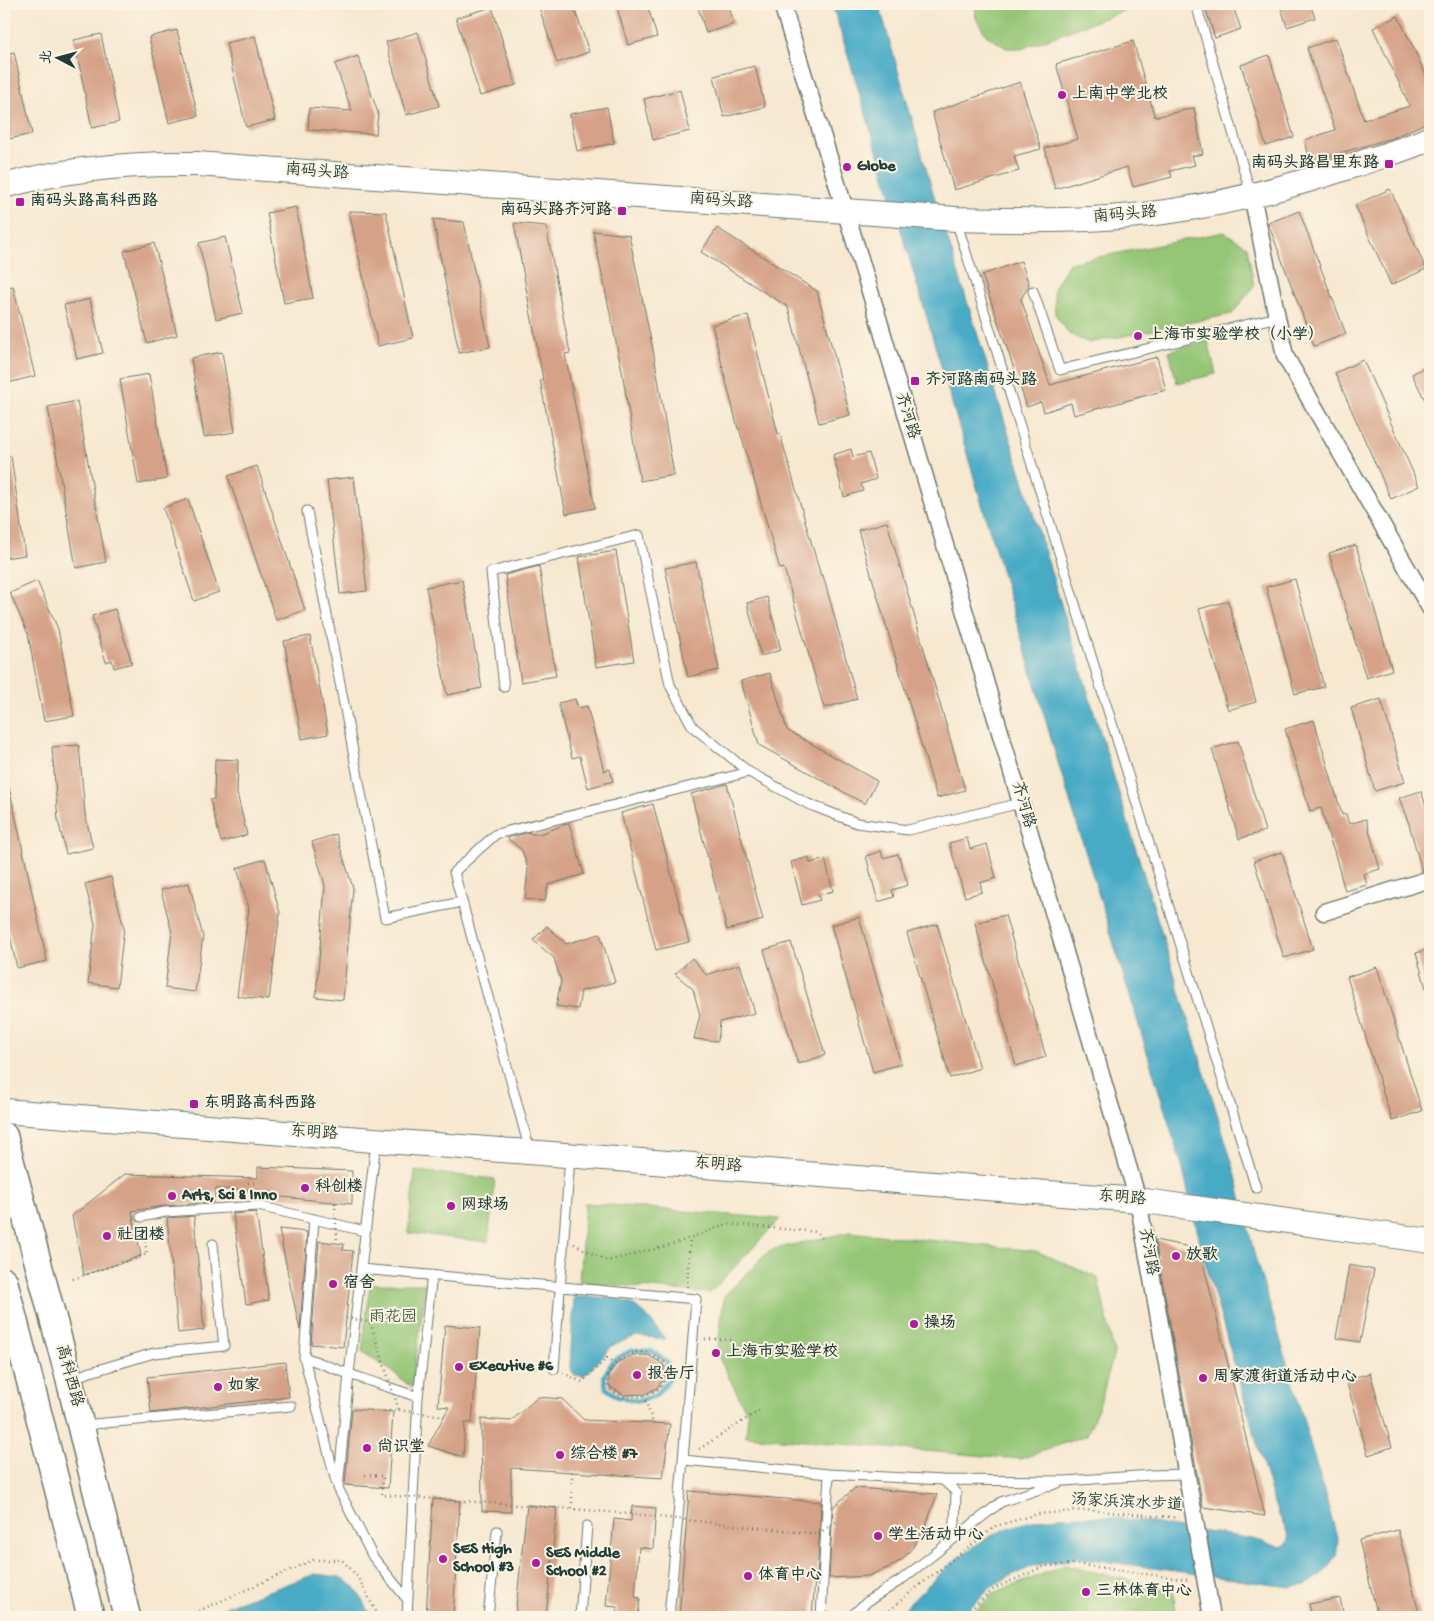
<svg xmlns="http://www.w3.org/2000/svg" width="1434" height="1621" viewBox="0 0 1434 1621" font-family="'Gochi Hand','LXGW WenKai TC',sans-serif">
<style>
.green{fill:#94c676;stroke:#5a8255}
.water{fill:#46abc6;stroke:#32747d}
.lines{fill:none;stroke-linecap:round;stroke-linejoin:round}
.stream{stroke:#46abc6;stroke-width:4.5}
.building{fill:#d5a287}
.lane-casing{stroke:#6b796b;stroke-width:11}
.street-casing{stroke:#6b796b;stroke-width:19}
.secondary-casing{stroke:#6b796b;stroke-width:26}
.primary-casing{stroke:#6b796b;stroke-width:29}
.path{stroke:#6b796b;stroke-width:2.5;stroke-dasharray:1 4;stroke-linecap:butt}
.lane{stroke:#fff;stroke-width:9}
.street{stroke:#fff;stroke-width:16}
.secondary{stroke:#fff;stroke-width:24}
.primary{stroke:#fff;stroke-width:26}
.path-bridge{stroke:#6b796b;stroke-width:2.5;stroke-dasharray:1 4;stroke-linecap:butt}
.poi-dot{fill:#b5179e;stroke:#fcf5e5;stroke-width:2}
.labels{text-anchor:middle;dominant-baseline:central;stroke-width:4;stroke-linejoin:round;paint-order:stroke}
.poi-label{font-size:16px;font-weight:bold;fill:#1f3d34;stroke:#fcf5e5;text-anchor:start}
.street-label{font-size:16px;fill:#1f3d34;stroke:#fcf5e5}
.park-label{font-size:16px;fill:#3c5f44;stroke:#fcf5e5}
</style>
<rect width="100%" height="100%" fill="#fcf5e5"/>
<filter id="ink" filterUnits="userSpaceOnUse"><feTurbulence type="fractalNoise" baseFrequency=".02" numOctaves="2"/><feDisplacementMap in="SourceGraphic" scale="10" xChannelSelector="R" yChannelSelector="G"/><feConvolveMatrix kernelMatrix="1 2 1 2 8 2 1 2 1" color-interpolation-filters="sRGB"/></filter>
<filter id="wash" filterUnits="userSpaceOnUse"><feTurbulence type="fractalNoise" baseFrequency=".0096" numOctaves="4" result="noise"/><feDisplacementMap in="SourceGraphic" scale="20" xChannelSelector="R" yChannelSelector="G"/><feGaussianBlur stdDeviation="1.12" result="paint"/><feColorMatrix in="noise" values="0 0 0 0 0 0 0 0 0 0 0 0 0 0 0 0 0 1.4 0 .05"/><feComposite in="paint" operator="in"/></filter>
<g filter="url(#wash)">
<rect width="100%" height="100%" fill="#f7e8d0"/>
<path class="green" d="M975 4H1142L1021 49 1006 48 986 35 976 18Z
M1224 232 1247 246 1254 286 1232 314 1089 343 1069 334 1055 314 1054 289 1069 263Z
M1208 341 1216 374 1177 383 1169 351Z
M415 1171 495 1179 488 1242 408 1233Z
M585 1203 780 1219 710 1293 579 1282Z
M849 1232 1036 1251 1098 1278 1114 1353 1101 1400 1087 1435 1021 1459 746 1436 748 1415 717 1354 724 1296 770 1250Z
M370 1284H426L412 1388 393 1372 362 1352Z
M1065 1565 1173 1591 1177 1617H969L993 1594Z"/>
<path class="water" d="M832 4H879L932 189 1019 467 1235 1172 1255 1257 1279 1335 1338 1540 1336 1556 1322 1574 1306 1585 1291 1587 1274 1585 1083 1558 1036 1565 1012 1575 994 1585 960 1617H896C924 1590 950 1560 984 1540 1048 1502 1123 1518 1192 1530 1212 1533 1232 1535 1252 1539 1262 1541 1271 1545 1281 1547L1288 1543 1289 1537 1275 1506 1203 1255 1182 1166 1057 759 888 186Z
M574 1297C592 1298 618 1295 633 1305 647 1313 655 1327 665 1339L636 1336 613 1345 584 1376 574 1375 570 1367Z
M315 1574 340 1577 355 1587 372 1617H197Z"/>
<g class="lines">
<path class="stream" d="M632 1350 652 1351 667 1362 669 1380 655 1396 639 1401 618 1397 606 1388 604 1376 613 1361Z"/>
</g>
<g id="blocks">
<path class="building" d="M538 4H573L589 52 557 63Z
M616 4H647L657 37 628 45Z
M697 4H728L734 24 706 33Z
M1204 4H1232L1241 29 1215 38Z
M1280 4H1310L1315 18 1287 27Z
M492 7 516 85 480 96 456 18Z
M1398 16 1430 83V121L1395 137 1310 162 1305 140 1335 130 1307 48 1336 38 1364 120 1410 106 1373 28Z
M177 30 198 116 169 123 149 37Z
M418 32 439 106 406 115 386 42Z
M101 34 119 122 92 128 74 40Z
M255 36 275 120 246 127 226 43Z
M1133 41 1155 117 1194 108 1203 154 1192 156 1195 165 1170 171 1172 177 1133 187 1127 167 1055 189 1045 148 1078 139 1056 64Z
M14 52 32 134 4 140V54Z
M1269 55 1294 137 1266 146 1241 65Z
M358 56 378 113 376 134 308 130 309 108 352 111 335 64Z
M755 66 765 107 724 117 714 76Z
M1020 82 1041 149 1014 156 1019 171 954 190 932 112Z
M680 90 690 131 653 140 644 99Z
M607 107 614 143 577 151 570 114Z
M1390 189 1426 269 1391 285 1355 205Z
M296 207 313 298 284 303 267 213Z
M349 211 386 212 413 338 378 346Z
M1299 211 1346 334 1314 346 1268 223Z
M433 219 464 222 490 347 459 353Z
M514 223 546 226 570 353 565 354 595 508 566 514 540 380 543 379Z
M717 228 817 291 850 415 819 423 788 307 701 252Z
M593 231 629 235 654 355 674 475 640 481 622 371Z
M225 237 243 313 216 319 199 243Z
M154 243 177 335 147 343 124 251Z
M1021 261 1029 285 1021 299 1050 385 1157 357 1166 390 1074 415 1071 403 1044 412 1041 402 1027 407 982 275Z
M13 286 35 376 8 383 4 367V288Z
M90 299 103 353 77 359 64 305Z
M748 315 778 434H780L821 576 823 575 857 699 824 708 784 568 780 569 739 428 738 429 712 325Z
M222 352 235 432 204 437 191 358Z
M1363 360 1419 486 1391 499 1335 373Z
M1430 364V410L1412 374Z
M149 374 167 479 138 484 120 379Z
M77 401 106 562 76 568 48 407Z
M851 449 853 457 869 453 876 479 861 484 863 491 844 497 833 455Z
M11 456 25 555 4 558V457Z
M257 466 305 610 276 620 228 476Z
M354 477 367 591 340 594 327 480Z
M188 499 219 592 194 601 163 508Z
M887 522 965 790 937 798 858 530Z
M1356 545 1392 670 1366 678 1329 553Z
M616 551 634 661 596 667 579 557Z
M696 562 719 670 688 677 665 568Z
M539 566 556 676 521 682 505 575Z
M1295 579 1324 687 1295 694 1266 587Z
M462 580 482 688 447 695 426 587Z
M37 581 58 629 74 716 44 721 28 634 10 593Z
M767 597 781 650 761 656 747 603Z
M1228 601 1256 702 1228 710 1199 609Z
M115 609 132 663 114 668 112 660 106 662 92 616Z
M310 636 328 734 302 739 284 641Z
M770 673 787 730 877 781 865 804 759 745 741 681Z
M575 699 578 708 587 706 604 771 610 769 613 781 588 788 580 756 572 758 558 703Z
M1381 699 1405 782 1375 791 1351 708Z
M1314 720 1342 815 1346 814 1349 824 1366 819 1380 869 1364 874 1367 885 1345 891 1333 847H1332L1321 808 1310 811 1285 729Z
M1238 741 1265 831 1239 839 1212 749Z
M79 745 85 814 93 848 66 854 58 820 52 747Z
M215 759 238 760 237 793 247 835 221 842 210 800 214 799Z
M727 784 763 920 727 930 691 794Z
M9 787 47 961 17 968 4 909V788Z
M1421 791 1426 806 1430 804V869L1422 871 1409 824 1399 798Z
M653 804 689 942 656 950 621 813Z
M569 823 584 874 548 885 545 901 525 899 528 869 522 850 507 838 530 832 532 834H540Z
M336 834 353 888 343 1000 316 997 325 885 312 842Z
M967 838 970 849 987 844 996 878 980 883 982 892 965 897 949 843Z
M881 851 883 858 898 854 908 885 892 890 894 897 878 902 866 856Z
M1282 852 1313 949 1284 958 1254 861Z
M809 857 810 863 825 859 833 891 818 895 820 900 802 905 791 862Z
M265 859 280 913 269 1000 237 996 249 908 237 868Z
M111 877 124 928 117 987 88 983 95 924 85 884Z
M189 883 203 937 195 992 165 988 172 933 161 890Z
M1005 915 1046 1057 1016 1066 975 923Z
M859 917 901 1064 873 1072 831 925Z
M937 924 980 1068 950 1078 907 933Z
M547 926 566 944 600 934 615 982 581 991 578 1009 556 1006 561 981 554 958 533 940Z
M791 942 825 1055 798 1064 764 950Z
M1430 949V991L1427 992 1416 953Z
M692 958 706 975 740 964 755 1013 720 1022 718 1041 694 1039 700 1015 693 989 675 974Z
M1377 967 1422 1111 1392 1121 1347 977Z
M258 1167 352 1171V1204L272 1196 271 1191 258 1193V1190L215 1189 214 1202 164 1206 132 1211 141 1256 84 1275 72 1216 125 1174 258 1178Z
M256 1212 269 1300 246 1304 233 1214Z
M194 1216 204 1330 178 1333 167 1218Z
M279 1229 307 1232 300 1330 291 1289Z
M1155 1240 1200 1249 1265 1516 1203 1507Z
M319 1241 344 1244 343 1250 353 1251 343 1347 311 1344Z
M1349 1265 1374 1270 1360 1342 1336 1338Z
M445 1325 480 1328 472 1423H465L463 1457 428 1446 449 1407 438 1406Z
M633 1355H648L663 1364 665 1376 657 1388 645 1394 624 1395 609 1386V1374L618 1362Z
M285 1362 289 1397 151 1413 147 1377Z
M1370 1373 1392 1447 1368 1455 1346 1380Z
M538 1397 562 1399 584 1420 670 1424 663 1478 511 1468V1512L482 1511 481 1419 511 1421Z
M352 1409 393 1412 388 1488 345 1485Z
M855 1488 937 1494 926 1525 913 1547 903 1559 892 1566 868 1576 829 1578 833 1507Z
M689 1491 821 1502 817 1579H815L812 1617H679Z
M433 1499 460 1501 453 1617H426Z
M527 1505 557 1508 546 1617H515Z
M632 1506 656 1508 653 1549 639 1547 635 1597 640 1598 638 1617H616L617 1607 606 1606 614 1519 631 1521Z
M1398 1530 1420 1617H1378L1359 1540Z
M1340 1598 1344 1617H1312L1309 1604Z"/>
</g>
</g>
<g filter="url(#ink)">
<use href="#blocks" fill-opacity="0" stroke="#6b796b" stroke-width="1"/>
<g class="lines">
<defs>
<path id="lane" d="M1196 4 1251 195
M956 220 1256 1188
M1033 291 1060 370 1277 317
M307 511 385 918 462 902
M504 687 491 572 639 535 670 685 693 727 749 772 808 804 857 823 908 830 1021 803
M530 1151 454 872 496 834 749 772
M141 1217 165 1212 258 1206 365 1231
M314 1219 304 1357 349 1374 338 1488 373 1557 407 1599
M361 1269 376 1142
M304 1357 336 1482
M554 1369 570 1157
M71 1378 154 1353 224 1346 213 1244
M418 1397 432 1275
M83 1425 291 1406
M943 1480 956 1492 955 1523 946 1542
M407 1617 418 1397 349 1374 361 1269 696 1299 683 1460 829 1474 943 1480 1065 1481 1151 1475 1187 1474
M488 1617 497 1531
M580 1617 587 1526
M669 1617 683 1460
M821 1617 829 1474
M850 1617 868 1601 901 1580 1001 1502 1058 1483"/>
<path id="street" d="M782 4 876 311 1138 1200 1212 1617
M1252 195 1285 356 1430 608
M1324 912 1430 879"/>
<path id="secondary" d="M4 186C67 168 132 163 197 164L956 219C1028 221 1100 222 1172 211 1233 202 1293 186 1352 166 1378 157 1405 150 1430 138
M4 1111 1138 1200 1430 1241"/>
<path id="primary" d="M4 1136 69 1378 127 1617
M4 1281 91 1617"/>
</defs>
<use href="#lane" class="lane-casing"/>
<use href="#street" class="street-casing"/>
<use href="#secondary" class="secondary-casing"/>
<use href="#primary" class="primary-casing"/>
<path class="path" d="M248 1183H258
M574 1244 607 1261 674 1244 727 1224 817 1232 822 1238
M73 1279 147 1254 143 1229
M687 1287 690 1238
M705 1339 733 1340
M636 1352H647L664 1362C669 1384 658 1394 637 1397 632 1397 627 1398 621 1396 616 1394 612 1390 608 1387 605 1366 618 1359 636 1352Z
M481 1361 544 1368
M563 1373 582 1382 607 1358 614 1364
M644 1396 653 1423
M699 1449 762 1409
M185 1617 313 1560H342L357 1576 379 1617
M882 1617 912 1591 996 1526 1038 1514 1086 1510 1181 1518
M963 1617 995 1588 1045 1566 1075 1564 1189 1580"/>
<use href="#lane" class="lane"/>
<use href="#street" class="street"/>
<use href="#secondary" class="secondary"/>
<use href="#primary" class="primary"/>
<path class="path-bridge" d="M335 1203 337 1243
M346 1318 370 1322 399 1410
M384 1411 399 1410 444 1416
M572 1472V1509L631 1514 818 1534 836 1522
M365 1475 383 1476 382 1495 572 1509"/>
</g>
</g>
<g class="poi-dot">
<circle cx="1062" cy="95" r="5"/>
<rect x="1384" y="159" width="10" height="10" rx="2.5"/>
<circle cx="847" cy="167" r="5"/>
<rect x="15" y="197" width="10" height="10" rx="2.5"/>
<rect x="617" y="206" width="10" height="10" rx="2.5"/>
<circle cx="1138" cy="336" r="5"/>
<rect x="910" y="376" width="10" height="10" rx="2.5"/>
<rect x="189" y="1099" width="10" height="10" rx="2.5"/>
<circle cx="305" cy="1188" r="5"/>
<circle cx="172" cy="1196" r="5"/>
<circle cx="451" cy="1206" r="5"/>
<circle cx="107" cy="1236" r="5"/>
<circle cx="1176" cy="1256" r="5"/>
<circle cx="333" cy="1284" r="5"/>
<circle cx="914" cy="1324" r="5"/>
<circle cx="716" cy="1353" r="5"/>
<circle cx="459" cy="1367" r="5"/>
<circle cx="637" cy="1375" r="5"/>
<circle cx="1203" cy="1378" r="5"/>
<circle cx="218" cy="1387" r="5"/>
<circle cx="367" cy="1448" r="5"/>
<circle cx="560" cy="1455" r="5"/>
<circle cx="878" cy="1536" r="5"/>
<circle cx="443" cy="1559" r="5"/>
<circle cx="536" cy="1563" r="5"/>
<circle cx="748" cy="1576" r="5"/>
<circle cx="1086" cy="1592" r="5"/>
</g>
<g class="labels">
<g class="poi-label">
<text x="1072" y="95">上南中学北校</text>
<text x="1379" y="164" text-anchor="end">南码头路昌里东路</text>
<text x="857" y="167">Globe</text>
<text x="30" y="202">南码头路高科西路</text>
<text x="612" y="211" text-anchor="end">南码头路齐河路</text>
<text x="1148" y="336">上海市实验学校（小学）</text>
<text x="925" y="381">齐河路南码头路</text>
<text x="204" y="1104">东明路高科西路</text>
<text x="315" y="1188">科创楼</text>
<text x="182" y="1196">Arts, Sci &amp; Inno</text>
<text x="461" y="1206">网球场</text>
<text x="117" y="1236">社团楼</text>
<text x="1186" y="1256">放歌</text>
<text x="343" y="1284">宿舍</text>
<text x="924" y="1324">操场</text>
<text x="726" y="1353">上海市实验学校</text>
<text x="469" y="1367">Executive #6</text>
<text x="647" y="1375">报告厅</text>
<text x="1213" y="1378">周家渡街道活动中心</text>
<text x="228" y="1387">如家</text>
<text x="377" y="1448">尚识堂</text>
<text x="570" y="1455">综合楼 #7</text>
<text x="888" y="1536">学生活动中心</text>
<text x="453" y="1550">SES High<tspan x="453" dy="18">School #3</tspan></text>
<text x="546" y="1554">SES Middle<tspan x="546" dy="18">School #2</tspan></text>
<text x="758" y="1576">体育中心</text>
<text x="1096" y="1592">三林体育中心</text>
</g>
<g class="street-label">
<text transform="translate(317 173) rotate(4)">南码头路</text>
<text transform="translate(721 202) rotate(4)">南码头路</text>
<text transform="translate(1125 216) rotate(-5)">南码头路</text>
<text transform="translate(906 416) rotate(73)">齐河路</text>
<text transform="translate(1022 805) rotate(74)">齐河路</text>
<text transform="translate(314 1134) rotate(4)">东明路</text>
<text transform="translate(718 1166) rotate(5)">东明路</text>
<text transform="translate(1122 1199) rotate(5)">东明路</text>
<text transform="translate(1147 1252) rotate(80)">齐河路</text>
<text transform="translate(68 1376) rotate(75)">高科西路</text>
<text transform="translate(1127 1504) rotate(3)">汤家浜滨水步道</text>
</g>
<g class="park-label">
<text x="393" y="1318">雨花园</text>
</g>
</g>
<rect width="1434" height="1621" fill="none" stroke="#fcf5e5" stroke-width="20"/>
<g transform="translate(58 58) rotate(276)" stroke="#fcf5e5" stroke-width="4" paint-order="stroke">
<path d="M0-4L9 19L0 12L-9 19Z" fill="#1f3d34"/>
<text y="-8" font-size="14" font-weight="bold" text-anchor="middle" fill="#1f3d34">北</text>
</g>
</svg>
